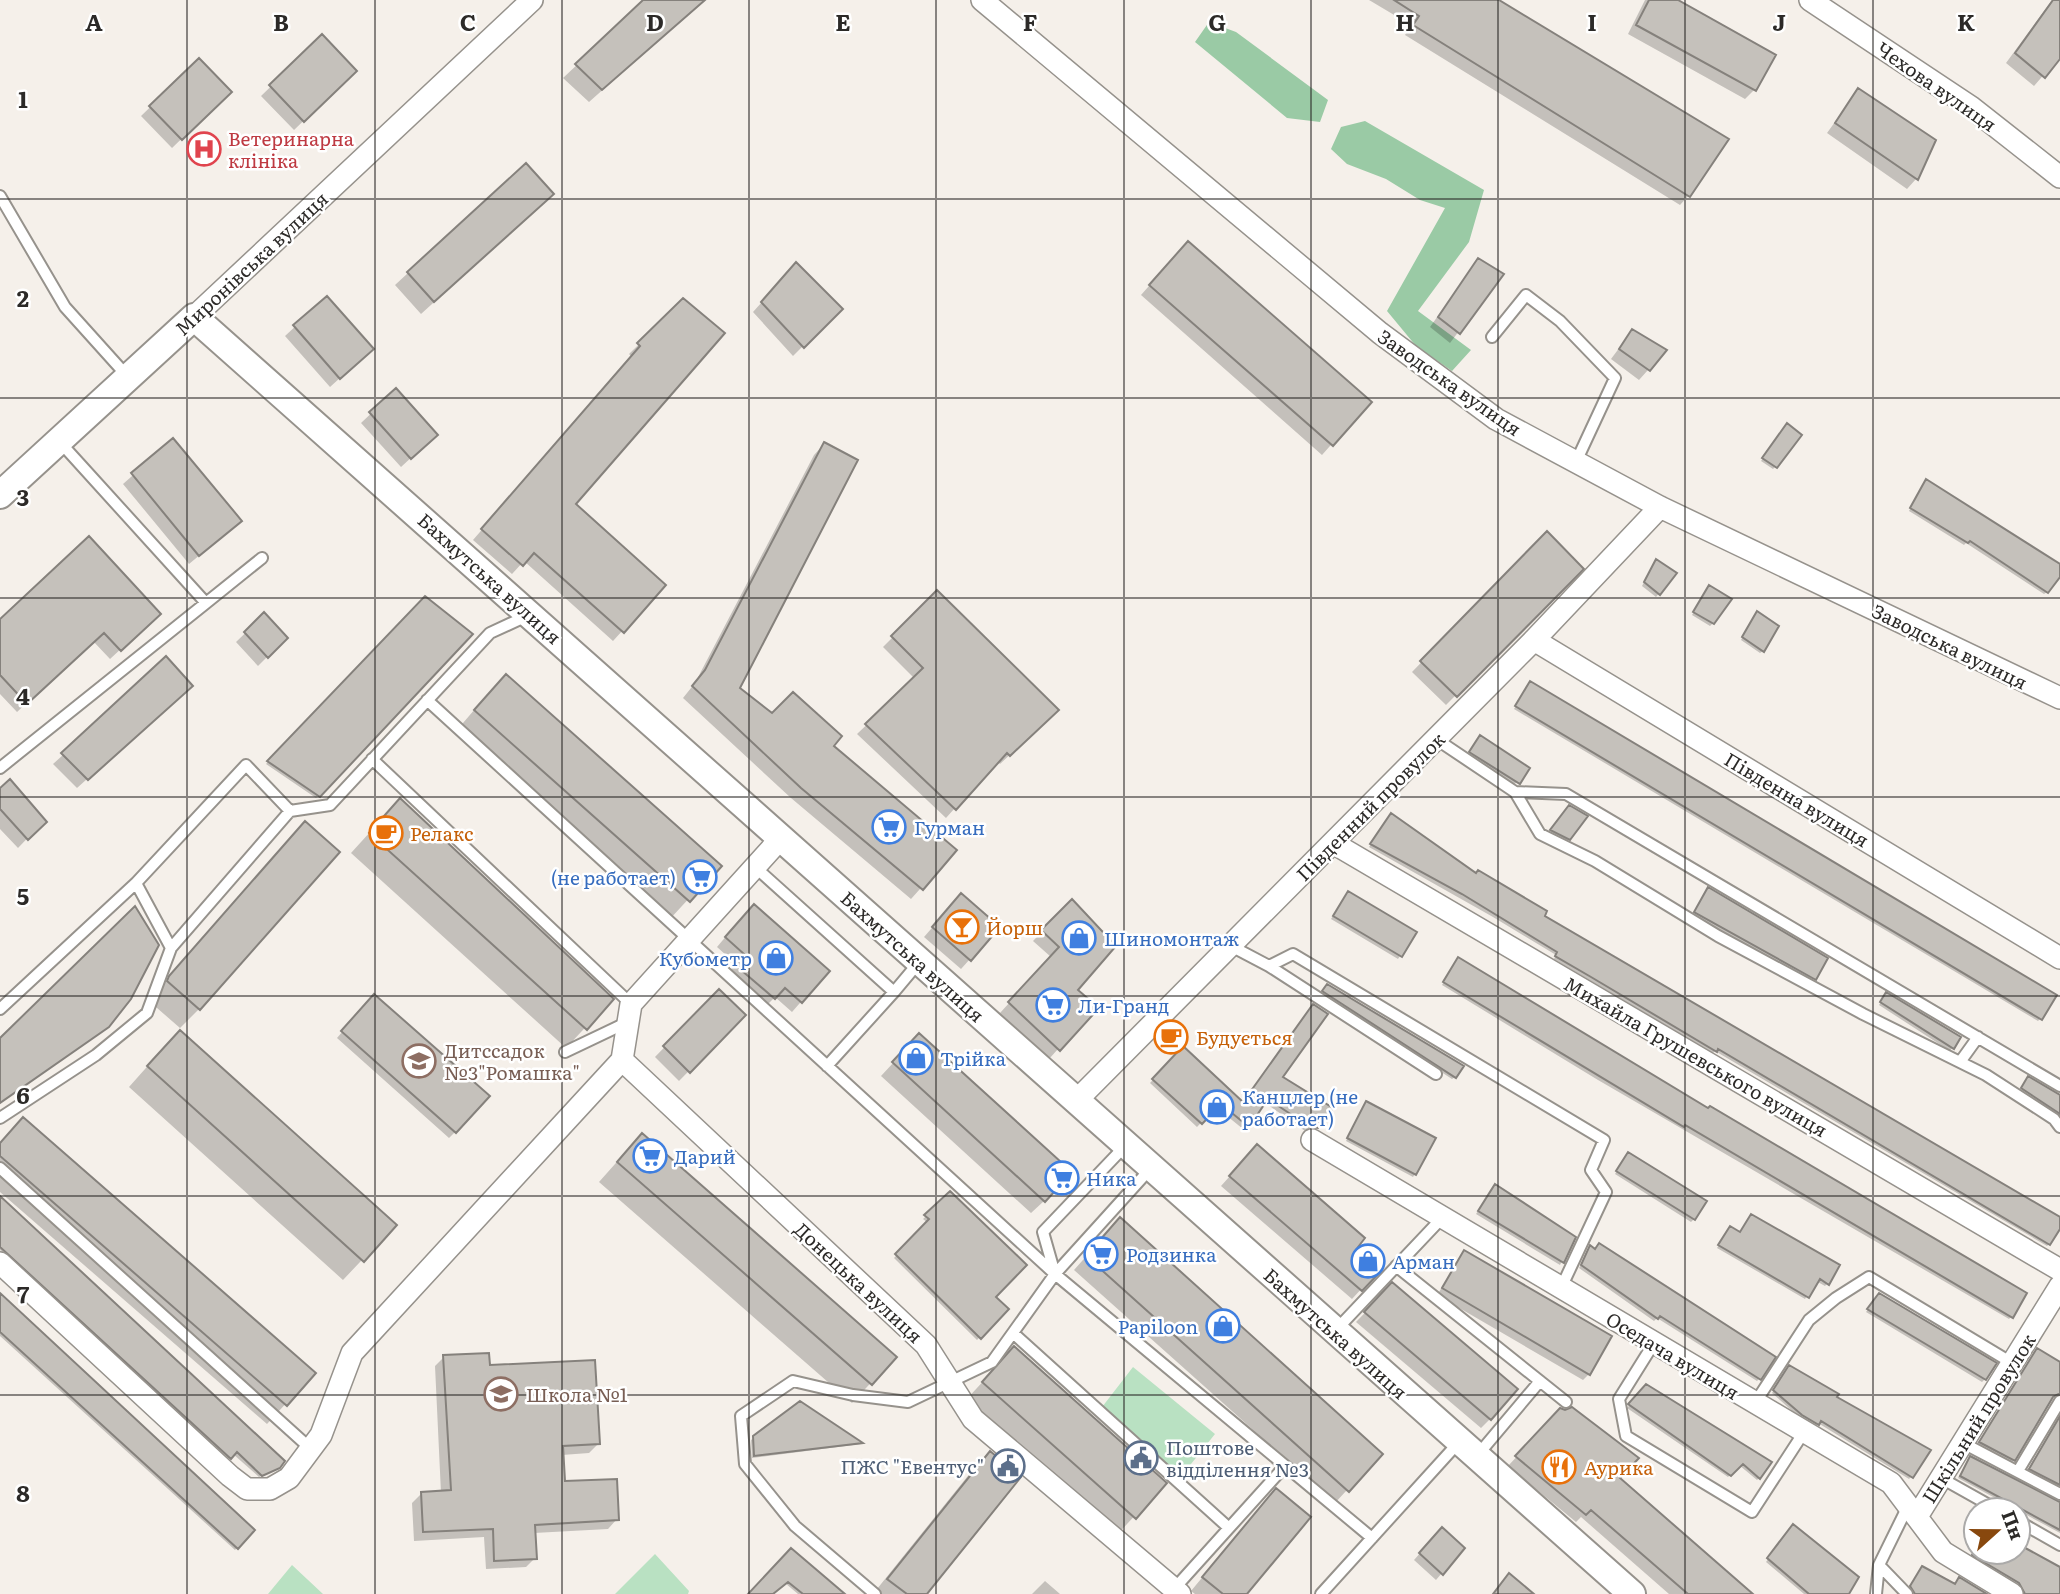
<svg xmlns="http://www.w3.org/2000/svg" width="2060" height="1594" viewBox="0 0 2060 1594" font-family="Literata,serif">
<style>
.green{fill:#b9e1c2}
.forest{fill:#9acaa5}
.shadow{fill:#0003}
.building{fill:#c5c1bb;stroke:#85817c;stroke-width:2}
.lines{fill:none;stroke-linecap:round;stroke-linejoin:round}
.service-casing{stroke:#96928c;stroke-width:14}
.minor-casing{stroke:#96928c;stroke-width:24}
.tertiary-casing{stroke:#96928c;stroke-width:30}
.service{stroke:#fff;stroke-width:10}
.minor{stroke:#fff;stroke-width:21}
.tertiary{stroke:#fff;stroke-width:26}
.grid{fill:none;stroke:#2c2a28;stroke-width:2;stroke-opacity:0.55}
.labels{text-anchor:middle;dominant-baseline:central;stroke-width:5;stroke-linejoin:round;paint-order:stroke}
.street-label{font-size:19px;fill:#2c2a28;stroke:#fff}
.health-label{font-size:19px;fill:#be3a42;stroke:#fff;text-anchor:start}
.shop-label{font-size:19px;fill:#366cbe;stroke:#fff;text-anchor:start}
.food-label{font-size:19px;fill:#c56008;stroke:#fff;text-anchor:start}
.education-label{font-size:19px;fill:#785e54;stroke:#fff;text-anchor:start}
.service-label{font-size:19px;fill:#4e5e75;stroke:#fff;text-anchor:start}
.grid-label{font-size:23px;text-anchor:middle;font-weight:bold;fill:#2c2a28;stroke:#fff;stroke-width:5;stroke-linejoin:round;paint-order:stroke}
</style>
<rect width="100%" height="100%" fill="#f5f0ea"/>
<path class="green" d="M1133 1367 1215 1434 1179 1479 1099 1411Z
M655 1554 689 1591 688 1594H615Z
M292 1565 323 1594H268Z"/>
<path class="forest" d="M1209 22 1236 32 1328 100 1320 122 1287 118 1195 42Z
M1365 121 1484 190 1469 242 1418 311 1471 350 1452 371 1416 346 1387 311 1445 208 1420 200 1386 179 1347 164 1331 149 1341 127Z"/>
<path class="shadow" d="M646 0H704L589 102 563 78Z
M1369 0H1495L1689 195 1680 205 1405 35 1411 25Z
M1645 0H1674L1774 56 1754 90 1745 99 1628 34Z
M2052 0H2060V56L2034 86 2006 63Z
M322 37 355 71 294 130 261 96Z
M199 60 230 92 172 148 141 116Z
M1858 90 1933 141 1916 179 1907 189 1827 133Z
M539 207 421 314 395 285 408 273Z
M1179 252 1369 402 1322 455 1141 295Z
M1478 260 1502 274 1450 343 1430 327Z
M787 274 840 309 793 356 753 312Z
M326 298 362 358 330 387 285 336Z
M683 301 573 504 664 585 613 641 524 561 512 574 473 540 632 357 629 354Z
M1632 331 1665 351 1639 380 1611 359Z
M396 390 426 444 401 467 361 423Z
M1785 428 1775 467 1773 469 1761 461Z
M173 440 230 530 189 564 123 484Z
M824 444 737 689 772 715 832 746 954 851 911 899 791 798 683 698 695 683 814 455Z
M1924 484 2060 566V574L2047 592 2044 594 1966 543 1964 545 1909 511Z
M1547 533 1581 569 1446 705 1412 672Z
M1654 563 1675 574 1656 597 1642 586Z
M1707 590 1713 623 1710 626 1692 615Z
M937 593 1047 720 1000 764 997 761 946 818 857 734 915 679 883 647Z
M426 598 470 634 316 798 266 764Z
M264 615 286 638 258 666 236 642Z
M1755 616 1763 651 1760 653 1741 640Z
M0 621 149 623 110 659 93 641 17 712 0 694Z
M1528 686 2054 996 2040 1019 2038 1021 1514 709Z
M181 695 77 788 53 764 63 755Z
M487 695 719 866 669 920 457 730Z
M1477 740 1528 768 1514 785 1468 755Z
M0 791 44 821 18 848 0 829Z
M1567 809 1568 839 1566 841 1549 833Z
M1389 818 1542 916 2060 1219V1225L2049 1244 2047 1246 1715 1051 1713 1053 1554 959 1556 955 1493 917 1369 847Z
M381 820 612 999 566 1048 351 853Z
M286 843 199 1009 180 1028 149 1001Z
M1706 892 1814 979 1812 981 1693 915Z
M1348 893 1415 933 1398 959 1331 919Z
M1072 901 1076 990 1058 1049 1049 1059 1000 1013 1051 957 1033 941Z
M952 905 970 959 961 969 924 937Z
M744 915 828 971 792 1012 775 997 765 1007 726 974 736 964 717 947Z
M1456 962 2025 1294 2011 1317 2009 1319 1598 1080 1442 985Z
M1325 988 1455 1077 1452 1079 1321 994Z
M719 991 744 1015 679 1081 655 1057Z
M1884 997 1959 1037 1952 1048 1950 1051 1879 1005Z
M368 1002 455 1132 449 1138 337 1038Z
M1172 1028 1181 1037 1167 1050 1158 1041Z
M907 1048 1044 1201 1031 1213 881 1076Z
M1183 1048 1242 1104 1281 1078 1316 1127 1312 1132 1305 1131 1264 1102 1243 1129 1216 1107 1197 1127 1150 1083Z
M161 1051 394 1226 343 1280 129 1087Z
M2026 1081 2060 1099V1119L2020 1091Z
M1364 1106 1415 1174 1413 1177 1346 1141Z
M0 1143 314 1373 267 1424 0 1192Z
M623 1155 895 1357 852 1403 599 1182Z
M1248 1156 1377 1272 1352 1299 1221 1186Z
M1626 1156 1694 1219 1691 1222 1615 1174Z
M1493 1188 1574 1237 1560 1265 1476 1214Z
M950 1194 994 1297 1006 1309 977 1340 894 1258 928 1223 923 1219Z
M0 1199 276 1469 259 1477 233 1454 227 1460 0 1250Z
M1728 1231 1740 1234 1838 1266 1827 1284 1825 1286 1816 1281 1805 1299 1717 1248Z
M1107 1233 1380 1454 1335 1503 1074 1270Z
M1590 1248 1595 1251 1759 1379 1757 1381 1657 1318 1654 1321 1579 1268Z
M1465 1252 1589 1374 1583 1380 1437 1295Z
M1392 1285 1490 1419 1481 1428 1356 1322Z
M0 1296 252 1530 235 1550 0 1336Z
M1877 1297 1985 1379 1982 1382 1866 1312Z
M1014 1348 1165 1483 1115 1537 964 1402Z
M2035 1353 2060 1364V1374L2055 1394 2011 1463 1977 1445Z
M444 1357 488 1367 598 1444 589 1453 562 1455 564 1483 617 1519 608 1529 534 1533 535 1558 526 1567 486 1569 484 1537 414 1541 412 1503 421 1494 441 1493 435 1366Z
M1787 1369 1835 1398 1911 1477 1909 1479 1818 1423 1815 1426 1799 1417 1772 1393Z
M1647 1386 1770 1462 1759 1478 1757 1480 1739 1465 1728 1477 1627 1408Z
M800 1403 861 1444 752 1458 751 1440Z
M2060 1414V1489L2027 1471Z
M1552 1419 1618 1478 1750 1594H1669L1581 1517 1576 1522 1508 1466Z
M990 1453 925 1594H873L971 1472Z
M1968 1460 2060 1503V1533L1958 1478Z
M1264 1503 1245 1594H1195L1191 1591Z
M1791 1528 1847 1594H1804L1766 1562Z
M1436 1535 1463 1548 1436 1580 1414 1560Z
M2018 1546 2060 1569V1594H2017L1967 1562 1976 1547V1552H2018Z
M791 1550 843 1594H798L785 1583 771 1594H754Z
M1922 1568 1953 1585 1959 1579 1983 1594 1905 1592Z
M1045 1581 1060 1594H1032Z"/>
<path class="building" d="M643 0H705L602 90 575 64Z
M1394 0H1499L1729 139 1690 197 1413 25 1419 16Z
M1649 0H1678L1776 55 1756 91 1636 25Z
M2053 0H2060V59L2045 78 2015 53Z
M322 34 357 71 304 122 269 85Z
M199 58 232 92 182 140 149 106Z
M1858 88 1936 140 1918 180 1835 123Z
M526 163 554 194 434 302 407 272Z
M1188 241 1372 402 1333 446 1149 285Z
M1478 258 1504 274 1460 334 1438 317Z
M796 262 843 309 804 348 761 302Z
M327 296 374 349 340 379 293 325Z
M683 298 725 333 576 504 666 585 624 633 534 553 523 566 481 529 640 346 637 343Z
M1632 329 1667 350 1650 371 1619 349Z
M396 388 438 435 411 459 369 412Z
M1787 423 1802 435 1777 468 1762 458Z
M173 438 242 521 199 556 131 473Z
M824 442 858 460 740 688 772 713 793 692 842 736 834 746 957 850 923 890 801 788 692 686 705 670Z
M1926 479 2060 564V577L2048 593 1970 541 1968 543 1910 508Z
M1547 531 1584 569 1457 697 1420 661Z
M89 536 161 614 121 651 104 633 27 704 0 675V619Z
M1656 559 1677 573 1660 595 1644 582Z
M1709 585 1732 599 1714 624 1693 612Z
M937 590 1059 710 1010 756 1007 753 956 810 865 724 923 668 891 636Z
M425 596 473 634 320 797 267 761Z
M1757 611 1779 626 1764 652 1742 637Z
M264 612 288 638 268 658 244 632Z
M166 656 193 686 88 780 61 753Z
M506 674 722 866 690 902 474 710Z
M1530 681 2057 995 2042 1020 1515 706Z
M1480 735 1530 768 1520 784 1469 752Z
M10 779 47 822 28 840 0 809V788Z
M400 798 614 999 587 1030 369 833Z
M1569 805 1588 816 1570 840 1550 830Z
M1391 813 1476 873 1478 870 1547 911 1545 916 2060 1217V1229L2050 1245 1718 1049 1717 1052 1591 977 1555 956 1557 952 1462 894 1370 844Z
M305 821 340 852 200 1010 167 981 169 976Z
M1708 887 1828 958 1816 980 1694 912Z
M1348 891 1417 932 1402 957 1333 916Z
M961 893 1000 927 971 961 932 927Z
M1072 899 1116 946 1078 990 1099 1008 1060 1051 1008 1002 1059 947 1041 930Z
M754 904 830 971 802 1003 785 988 775 999 734 964 744 954 725 937Z
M135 906 159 945 131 999 109 1027 0 1103V1038Z
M1458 957 1708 1108 1710 1106 2027 1293 2013 1318 1685 1125 1684 1127 1443 982Z
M1327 984 1464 1066 1456 1078 1322 991Z
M719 989 746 1015 690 1073 663 1046Z
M1886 992 1961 1037 1954 1049 1880 1002Z
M374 994 490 1096 456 1133 341 1031Z
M1313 1004 1328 1014 1283 1077 1333 1108 1318 1128 1310 1127 1268 1099 1249 1127 1221 1104 1202 1124 1152 1079 1183 1046 1243 1102Z
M1172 1025 1184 1037 1171 1049 1159 1037Z
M180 1030 397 1225 364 1262 147 1066Z
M919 1033 1072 1172 1045 1202 892 1062Z
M2028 1076 2060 1095V1114L2021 1088Z
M1366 1101 1436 1138 1416 1175 1347 1138Z
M23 1117 316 1373 287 1406 0 1156V1143Z
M642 1133 897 1357 872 1385 617 1162Z
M1257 1144 1365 1238 1355 1251 1380 1272 1362 1291 1229 1176Z
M1628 1152 1707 1201 1695 1220 1616 1171Z
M1495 1184 1576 1237 1564 1263 1478 1211Z
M950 1191 1027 1265 996 1297 1009 1309 981 1339 895 1254 929 1219 924 1215Z
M0 1196 285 1461 280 1468 262 1476 237 1452 231 1459 0 1247Z
M1751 1214 1840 1265 1829 1285 1820 1279 1809 1298 1718 1245 1730 1226 1740 1232Z
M1120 1217 1383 1454 1349 1492 1086 1256Z
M1599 1243 1776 1357 1761 1380 1660 1316 1658 1319 1581 1265 1590 1245 1595 1249Z
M1464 1250 1612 1336 1590 1375 1442 1288Z
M1392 1282 1518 1389 1491 1420 1364 1312Z
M0 1293 255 1530 238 1549 0 1332Z
M1879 1293 1997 1363 1986 1380 1867 1309Z
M1014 1346 1167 1483 1136 1519 982 1382Z
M2037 1348 2060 1362V1393L2053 1397 2015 1461 1979 1442Z
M489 1353 490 1365 595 1360 600 1444 563 1446 565 1481 617 1479 619 1520 535 1525 537 1559 494 1561 493 1529 423 1532 421 1492 451 1490 443 1355Z
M1789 1365 1839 1394 1837 1397 1931 1450 1913 1478 1821 1421 1819 1425 1802 1415 1773 1390Z
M1646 1384 1772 1462 1760 1479 1743 1464 1731 1476 1628 1404Z
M800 1401 863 1443 754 1456 753 1436Z
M1572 1407 1639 1458 1620 1478 1753 1594H1688L1591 1510 1586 1515 1515 1456 1560 1408 1565 1410Z
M2060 1416V1485L2029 1469Z
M990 1451 1021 1477 927 1594H907L887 1579Z
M1970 1456 2060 1502V1530L1960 1476Z
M1276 1488 1311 1517 1247 1594H1223L1202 1577Z
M1793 1524 1859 1577 1849 1594H1809L1767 1558Z
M1442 1527 1465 1548 1443 1575 1419 1553Z
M2018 1544 2060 1567V1594H2025L2019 1583 1972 1555 1974 1552H2018Z
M791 1548 845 1594H803L788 1582 773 1594H748Z
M1922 1566 1955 1584 1959 1577 1987 1594H1915L1910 1586Z
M1509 1573 1534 1594H1493Z"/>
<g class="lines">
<defs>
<path id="service" d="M0 196 65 307 128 377
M1492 337 1526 295 1560 321 1615 378 1575 464
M59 441 206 603 262 558
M427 700 1055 1274 1372 1538
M1436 739 1515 792 1540 834 1595 861 1718 936 1863 1014 1986 1075 2054 1119 2060 1127
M372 759 631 1004
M0 768 206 603
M1515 792 1566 794 2060 1086
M755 867 894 992 920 961
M1231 946 1269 966 1436 1074
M171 948 290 811
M1269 966 1293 954 1604 1140 1591 1170 1606 1192 1561 1288
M0 1009 136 883 246 765 290 811 330 805 490 633 527 616
M565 1052 628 1022
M1960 1062 1978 1037
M827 1066 894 992
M0 1118 96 1055 147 1013 171 948 136 883
M0 1168 311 1449
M1396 1266 1566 1402
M1055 1274 1151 1168
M1336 1330 1442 1218
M1013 1333 1229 1528 1285 1466
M1654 1343 1619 1399 1626 1436 1752 1512 1804 1432
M1755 1403 1809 1320 1836 1298 1869 1277 2012 1363
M1963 1443 2060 1494
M1476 1457 1540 1381
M2018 1471 2060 1401
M1941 1478 1998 1510
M2018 1521 2060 1545
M1879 1565 1907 1594
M1174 1589 1229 1528
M875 1594 795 1526 745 1464 741 1416 793 1381 853 1395 908 1402 992 1362 1055 1274 1043 1232 1126 1145
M1321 1594 1459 1442
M1876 1594 1879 1565 1909 1504"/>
<path id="minor" d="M982 0 1380 333 1496 419 1660 507 2060 698
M1810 0 1971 107 2060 177
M194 317 532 0
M1534 640 2060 958
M1333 843 2060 1270
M622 1060 926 1345 973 1419 1180 1594
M1076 1101 1534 640 1660 507
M1312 1140 1891 1483 1943 1552 2012 1594
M0 1263 230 1476 247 1489H270L289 1478 321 1435 352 1353 622 1060 631 1004 781 838
M1918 1515 2060 1286"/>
<path id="tertiary" d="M0 495 194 317 1632 1594"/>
</defs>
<use href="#service" class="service-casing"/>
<use href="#minor" class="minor-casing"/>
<use href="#tertiary" class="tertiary-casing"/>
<use href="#service" class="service"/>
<use href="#minor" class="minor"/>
<use href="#tertiary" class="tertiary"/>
</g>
<path class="grid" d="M187 0V1594M375 0V1594M562 0V1594M749 0V1594M936 0V1594M1124 0V1594M1311 0V1594M1498 0V1594M1685 0V1594M1873 0V1594M0 199H2060M0 398H2060M0 598H2060M0 797H2060M0 996H2060M0 1196H2060M0 1395H2060"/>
<defs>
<symbol id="hospital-ring" viewBox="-11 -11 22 22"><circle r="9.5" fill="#fff" stroke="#e0444e" stroke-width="1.5"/><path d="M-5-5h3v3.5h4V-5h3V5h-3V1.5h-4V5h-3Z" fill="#e0444e"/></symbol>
<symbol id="supermarket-ring" viewBox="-11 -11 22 22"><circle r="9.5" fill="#fff" stroke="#3f7fe0" stroke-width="1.5"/><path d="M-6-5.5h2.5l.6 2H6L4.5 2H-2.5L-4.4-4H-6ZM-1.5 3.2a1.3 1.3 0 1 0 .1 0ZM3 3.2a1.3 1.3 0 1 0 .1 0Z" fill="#3f7fe0"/></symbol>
<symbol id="cafe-ring" viewBox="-11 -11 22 22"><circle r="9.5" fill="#fff" stroke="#e8710a" stroke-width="1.5"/><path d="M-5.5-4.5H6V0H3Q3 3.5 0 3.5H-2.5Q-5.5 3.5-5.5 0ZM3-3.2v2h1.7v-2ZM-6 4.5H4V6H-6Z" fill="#e8710a"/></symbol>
<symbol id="bar-ring" viewBox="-11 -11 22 22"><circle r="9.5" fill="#fff" stroke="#e8710a" stroke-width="1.5"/><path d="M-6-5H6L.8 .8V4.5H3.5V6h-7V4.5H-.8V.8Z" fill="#e8710a"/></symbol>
<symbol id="shop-ring" viewBox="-11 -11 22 22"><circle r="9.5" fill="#fff" stroke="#3f7fe0" stroke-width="1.5"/><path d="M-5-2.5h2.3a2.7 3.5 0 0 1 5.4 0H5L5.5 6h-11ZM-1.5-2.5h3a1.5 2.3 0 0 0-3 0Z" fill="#3f7fe0"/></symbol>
<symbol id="school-ring" viewBox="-11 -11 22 22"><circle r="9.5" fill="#fff" stroke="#8d6e63" stroke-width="1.5"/><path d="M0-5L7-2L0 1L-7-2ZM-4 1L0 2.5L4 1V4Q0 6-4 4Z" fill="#8d6e63"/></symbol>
<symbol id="civic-ring" viewBox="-11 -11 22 22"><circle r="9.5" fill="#fff" stroke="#5c6f8a" stroke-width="1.5"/><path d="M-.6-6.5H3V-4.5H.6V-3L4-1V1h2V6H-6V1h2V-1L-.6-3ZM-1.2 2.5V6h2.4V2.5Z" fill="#5c6f8a"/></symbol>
<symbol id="restaurant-ring" viewBox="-11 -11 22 22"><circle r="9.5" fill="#fff" stroke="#e8710a" stroke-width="1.5"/><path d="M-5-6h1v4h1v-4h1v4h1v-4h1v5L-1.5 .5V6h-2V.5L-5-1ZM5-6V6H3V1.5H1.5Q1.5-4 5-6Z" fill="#e8710a"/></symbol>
</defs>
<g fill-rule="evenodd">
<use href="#hospital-ring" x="185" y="130" width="38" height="38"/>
<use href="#supermarket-ring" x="870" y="808" width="38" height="38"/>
<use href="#cafe-ring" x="367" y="814" width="38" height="38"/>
<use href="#supermarket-ring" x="681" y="858" width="38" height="38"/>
<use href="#bar-ring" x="943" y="908" width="38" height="38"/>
<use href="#shop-ring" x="1060" y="919" width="38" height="38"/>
<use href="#shop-ring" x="757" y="939" width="38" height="38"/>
<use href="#supermarket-ring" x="1034" y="986" width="38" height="38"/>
<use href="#cafe-ring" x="1152" y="1018" width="38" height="38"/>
<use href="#shop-ring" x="897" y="1039" width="38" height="38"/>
<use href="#school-ring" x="400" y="1042" width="38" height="38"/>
<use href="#shop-ring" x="1198" y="1088" width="38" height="38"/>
<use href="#supermarket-ring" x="631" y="1137" width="38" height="38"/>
<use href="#supermarket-ring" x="1043" y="1159" width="38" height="38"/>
<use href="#supermarket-ring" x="1082" y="1235" width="38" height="38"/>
<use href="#shop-ring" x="1349" y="1242" width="38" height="38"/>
<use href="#shop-ring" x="1204" y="1307" width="38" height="38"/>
<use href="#school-ring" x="482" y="1375" width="38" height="38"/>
<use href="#civic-ring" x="1122" y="1439" width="38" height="38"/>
<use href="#civic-ring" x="989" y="1447" width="38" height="38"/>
<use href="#restaurant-ring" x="1540" y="1448" width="38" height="38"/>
</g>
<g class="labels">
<g class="street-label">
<text transform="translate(1937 86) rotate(35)">Чехова вулиця</text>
<text transform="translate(251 263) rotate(-43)">Миронівська вулиця</text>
<text transform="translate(1450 382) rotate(35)">Заводська вулиця</text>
<text transform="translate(490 578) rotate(42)">Бахмутська вулиця</text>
<text transform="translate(1950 646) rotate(26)">Заводська вулиця</text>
<text transform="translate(1797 799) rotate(31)">Південна вулиця</text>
<text transform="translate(1370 806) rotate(-45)">Південний провулок</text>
<text transform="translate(913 956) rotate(42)">Бахмутська вулиця</text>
<text transform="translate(1696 1056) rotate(30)">Михайла Грушевського вулиця</text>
<text transform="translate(859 1282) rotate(43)">Донецька вулиця</text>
<text transform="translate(1336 1333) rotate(42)">Бахмутська вулиця</text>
<text transform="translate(1673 1355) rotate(31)">Оседача вулиця</text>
<text transform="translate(1978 1418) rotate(-58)">Шкільний провулок</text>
</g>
<g class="health-label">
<text x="228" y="138">Ветеринарна<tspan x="228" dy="22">клініка</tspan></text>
</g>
<g class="shop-label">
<text x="914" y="827">Гурман</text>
<text x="676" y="877" text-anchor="end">(не работает)</text>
<text x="1104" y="938">Шиномонтаж</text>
<text x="752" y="958" text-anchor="end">Кубометр</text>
<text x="1078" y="1005">Ли-Гранд</text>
<text x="940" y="1058">Трійка</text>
<text x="1242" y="1096">Канцлер (не<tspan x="1242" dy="22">работает)</tspan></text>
<text x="674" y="1156">Дарий</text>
<text x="1086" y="1178">Ника</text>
<text x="1126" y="1254">Родзинка</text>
<text x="1392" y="1261">Арман</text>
<text x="1198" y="1326" text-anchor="end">Papiloon</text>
</g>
<g class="food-label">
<text x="410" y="833">Релакс</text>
<text x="986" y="927">Йорш</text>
<text x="1196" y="1037">Будується</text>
<text x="1584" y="1467">Аурика</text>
</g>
<g class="education-label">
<text x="444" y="1050">Дитссадок<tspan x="444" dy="22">№3"Ромашка"</tspan></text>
<text x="526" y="1394">Школа №1</text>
</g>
<g class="service-label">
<text x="1166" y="1447">Поштове<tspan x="1166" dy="22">відділення №3</tspan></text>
<text x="984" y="1466" text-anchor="end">ПЖС "Евентус"</text>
</g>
</g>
<g class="grid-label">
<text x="94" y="31">A</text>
<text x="281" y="31">B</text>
<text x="468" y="31">C</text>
<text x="655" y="31">D</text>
<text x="843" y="31">E</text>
<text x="1030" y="31">F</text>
<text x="1217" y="31">G</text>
<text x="1405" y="31">H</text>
<text x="1592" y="31">I</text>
<text x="1779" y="31">J</text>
<text x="1966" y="31">K</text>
<text x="23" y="108">1</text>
<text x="23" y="307">2</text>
<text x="23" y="506">3</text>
<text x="23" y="705">4</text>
<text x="23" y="905">5</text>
<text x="23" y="1104">6</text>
<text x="23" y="1303">7</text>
<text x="23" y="1502">8</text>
</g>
<g transform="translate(1997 1531) rotate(69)"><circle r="33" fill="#ffffff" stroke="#abaaa9" stroke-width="2"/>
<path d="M0-5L12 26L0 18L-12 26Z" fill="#88480e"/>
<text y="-10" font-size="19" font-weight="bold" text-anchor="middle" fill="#2c2a28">Пн</text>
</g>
</svg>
